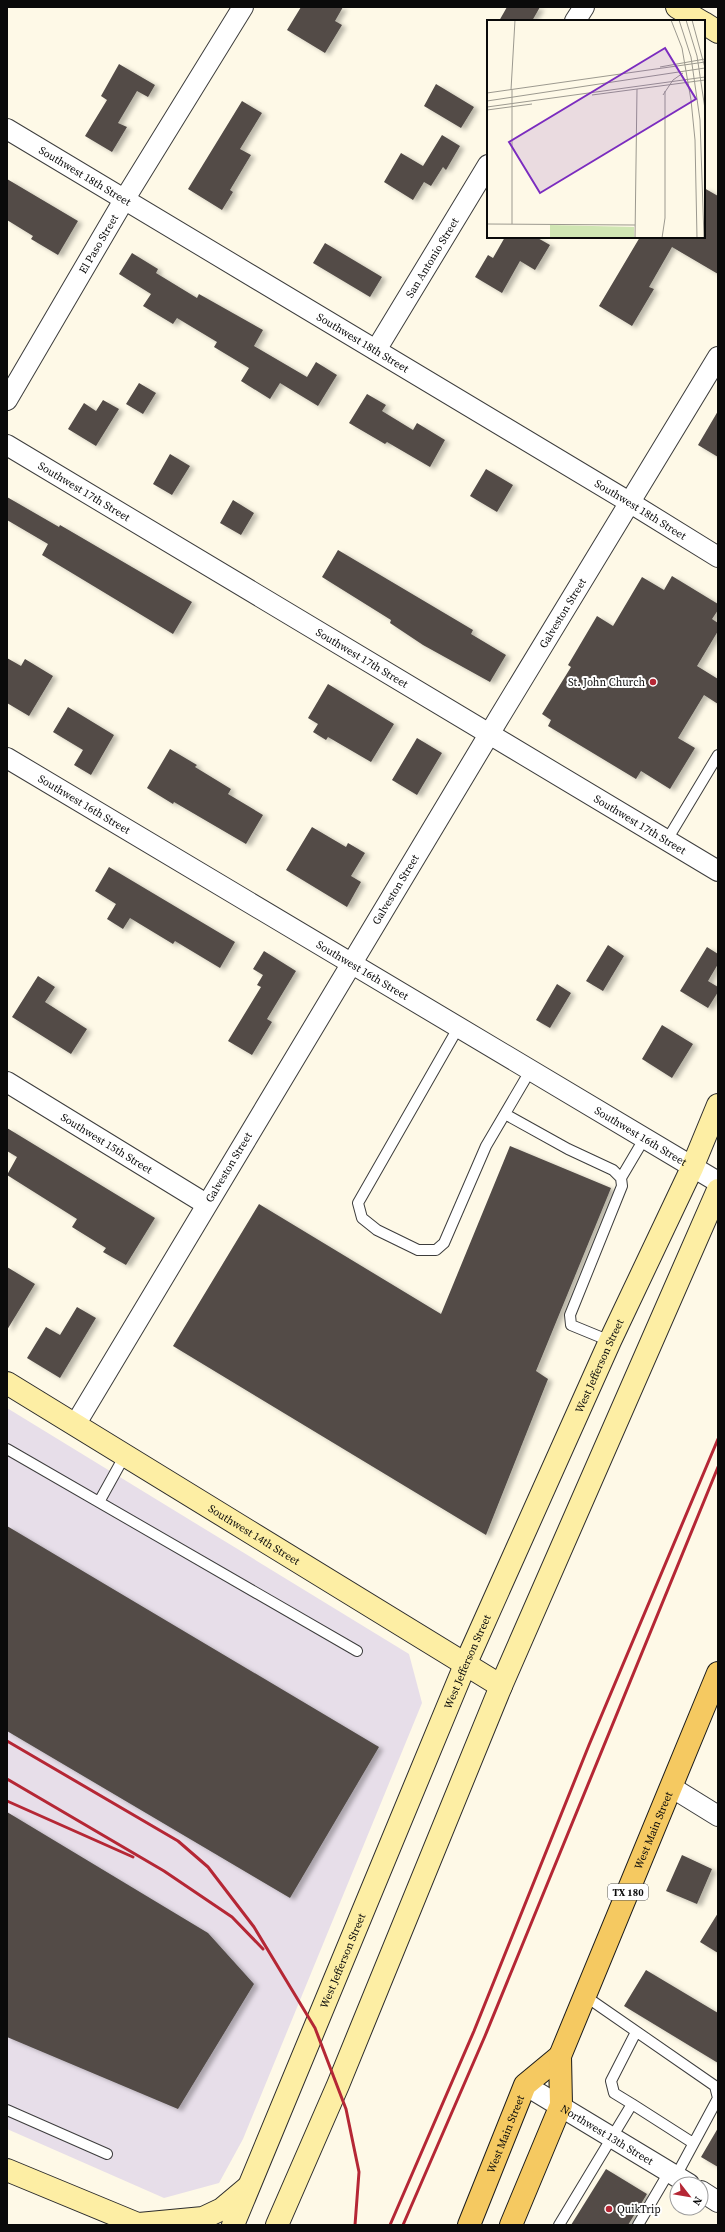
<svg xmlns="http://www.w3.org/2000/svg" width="725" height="2232" viewBox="0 0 725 2232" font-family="'Source Serif 4',serif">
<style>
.industrial{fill:#e7dee9}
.building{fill:#524b47;filter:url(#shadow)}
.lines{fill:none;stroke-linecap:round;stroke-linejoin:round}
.lane-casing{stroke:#3d3d3d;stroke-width:12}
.street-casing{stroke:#3d3d3d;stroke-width:22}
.secondary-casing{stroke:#2c2c2c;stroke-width:24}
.primary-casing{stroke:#1b1b1b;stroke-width:24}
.lane{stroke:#fff;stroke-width:10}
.street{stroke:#fff;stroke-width:20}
.secondary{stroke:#fdeea4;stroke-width:22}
.primary{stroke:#f5c961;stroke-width:22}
.rail{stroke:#b52735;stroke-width:3}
.poi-dot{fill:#b52735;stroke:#fff;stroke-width:1.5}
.labels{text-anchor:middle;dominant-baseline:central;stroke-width:4;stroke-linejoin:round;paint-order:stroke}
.shield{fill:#fff;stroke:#545454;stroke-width:1}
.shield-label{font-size:10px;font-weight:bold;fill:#0a0a0a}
.street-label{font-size:11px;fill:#0a0a0a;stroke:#fff}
.poi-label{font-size:11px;fill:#0a0a0a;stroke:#fff;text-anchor:end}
.inset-road{fill:none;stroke:#9c998f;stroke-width:1}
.view{fill:#7b2cbf;fill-opacity:0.15;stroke:#7b2cbf;stroke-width:2}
.inset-edge{fill:none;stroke:#0a0a0a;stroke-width:2}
</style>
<defs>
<filter id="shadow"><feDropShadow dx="4.5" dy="2.5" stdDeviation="2" flood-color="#0004"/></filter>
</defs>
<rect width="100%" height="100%" fill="#fef9e7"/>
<path class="industrial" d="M7 1408 409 1654 422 1703 243 2139 219 2183 164 2198 7 2129Z"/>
<path class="building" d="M301 7H343L335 21 342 25 325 53 287 30Z
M507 7H540L532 21H499Z
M119 64 155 85 148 97 137 91 118 123 127 127 112 152 85 136 107 100 101 96Z
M436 84 474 107 461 128 424 106Z
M242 101 262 113 240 149 251 155 230 190 233 192 222 210 188 189Z
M442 135 460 146 446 170 443 167 431 186 424 182 413 200 384 182 401 153 423 166Z
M7 179 78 221 58 255 31 239 33 236 7 220Z
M704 188 718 196V274L672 247 649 287 654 289 632 326 599 306 640 237H704Z
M505 237H536L550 245 535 270 520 261 502 293 475 277 488 255 493 258Z
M325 243 382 277 370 297 313 263Z
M132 253 158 269 156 273 197 298 199 294 263 330 254 346 307 377 316 362 337 375 318 406 280 383 270 399 241 381 249 368 214 347 217 342 177 318 173 324 143 306 151 294 119 274Z
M139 383 156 393 143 414 126 404Z
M367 394 386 405 382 411 413 430 417 423 445 440 430 467 387 442 385 444 349 423Z
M103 400 119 409 96 446 68 429 84 403 96 411Z
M718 411V457L698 445Z
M170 454 190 466 172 495 153 484Z
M486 469 513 485 497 512 470 496Z
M7 497 59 527 60 525 192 602 173 634 42 555 48 544 7 520Z
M233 500 254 513 241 535 220 523Z
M338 550 473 630 471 634 506 655 490 682 423 645 390 623 391 620 322 577Z
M672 576 718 604V610L712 619 718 623V631L697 666 718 679V704L704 695 678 738 695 748 670 789 641 771 636 779 548 726 551 720 542 714 571 667 568 665 597 616 613 626 642 577 664 590Z
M7 658 21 666 25 659 53 676 29 716 7 703Z
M328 684 394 724 371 762 328 737 326 740 313 732 318 724 308 718Z
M68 707 114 735 91 775 74 765 83 750 53 732Z
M417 738 442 753 417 795 392 780Z
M170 749 197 765 195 767 231 789 228 794 263 815 246 844 174 802 173 804 147 788Z
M312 827 346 847 348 843 365 853 351 876 361 882 347 907 286 870Z
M109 867 235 942 220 968 175 941 173 944 130 918 123 929 107 919 116 904 95 891Z
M608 945 624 956 603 991 586 981Z
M707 947 718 954V964L708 981 718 987V992L708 1008 680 991Z
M264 951 296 971 267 1019 272 1022 252 1055 228 1041 261 987 257 985 263 975 253 969Z
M38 976 55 987 45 1002 87 1029 71 1054 12 1017Z
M557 984 571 993 550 1028 536 1020Z
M662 1025 693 1044 672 1078 642 1059Z
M7 1128 155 1218 126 1265 103 1252 106 1248 72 1227 77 1219 7 1175 17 1157 7 1151Z
M510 1146 611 1188 536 1371 548 1379 486 1535 173 1346 259 1204 441 1314Z
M7 1267 35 1284 7 1330Z
M77 1307 96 1318 60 1378 27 1358 46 1327 60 1335Z
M7 1526 379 1747 290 1898 7 1731Z
M7 1812 208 1933 254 1984 178 2109 7 2037Z
M682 1855 712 1869 697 1904 666 1891Z
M718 1913V1953L700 1942Z
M646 1970 718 2013V2063L624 2006Z
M718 2128V2167L701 2157Z
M606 2169 647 2194 628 2225H571Z"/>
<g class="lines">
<defs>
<path id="lane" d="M667 840 718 755
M458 1028 358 1203 362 1218 377 1230 418 1250H436L444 1243 486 1146 530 1071
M505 1114 568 1149 613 1170 621 1178 622 1186 570 1315 571 1325 610 1341
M621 1178 644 1139
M7 1449 357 1651
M99 1502 125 1455
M585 1996 715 2086 718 2098 676 2176
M632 2104 693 2143
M7 2110 107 2154
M559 2225 632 2104 614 2093 611 2081 636 2032
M638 2225 669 2172"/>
<g id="street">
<path d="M575 21 584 7"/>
<path id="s1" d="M7 129 629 502 718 557"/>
<path id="s2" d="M376 350 488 165"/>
<path id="s3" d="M7 400 124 200 243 7"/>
<path id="s4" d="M7 445 718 871"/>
<path id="s5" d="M7 758 718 1182"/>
<path id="s6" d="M7 1082 206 1204"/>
<path id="s7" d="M75 1425C287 1067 502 712 718 357"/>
<path d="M671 1787 718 1816"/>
<path id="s8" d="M525 2085 689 2184"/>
<path d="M701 2191 718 2202"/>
</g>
<g id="secondary">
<path d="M677 7 700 21"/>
<path d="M704 23 718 32"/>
<path id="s9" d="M7 1383 501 1686"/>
<path d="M7 2170 140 2225"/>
<path d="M139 2224 203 2218 222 2209 247 2188"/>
<path id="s10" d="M233 2225 465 1665 610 1341 692 1168 718 1105"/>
<path d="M277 2225 338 2085 501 1686 718 1190"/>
</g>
<g id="primary">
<path id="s11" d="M469 2225 525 2085 560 2056"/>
<path id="s12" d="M511 2225 561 2105 560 2056 718 1673"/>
</g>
</defs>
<use href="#lane" class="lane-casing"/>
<use href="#street" class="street-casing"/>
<use href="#secondary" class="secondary-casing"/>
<use href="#primary" class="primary-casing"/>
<use href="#lane" class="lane"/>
<use href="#street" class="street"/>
<use href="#secondary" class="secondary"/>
<use href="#primary" class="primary"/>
<path class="rail" d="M7 1741 178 1841 208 1867 254 1927 315 2028 346 2109 359 2172 355 2225
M7 1779 164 1871 232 1917 263 1949
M7 1801 133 1857
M390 2225 474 2031 589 1745 718 1439
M403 2225 485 2036 718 1467"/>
</g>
<g class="poi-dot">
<circle cx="653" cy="682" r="4"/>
<circle cx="609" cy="2209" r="4"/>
</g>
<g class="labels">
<rect class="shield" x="608" y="1884" width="40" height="16" rx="3"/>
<g class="shield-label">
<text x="628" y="1892">TX 180</text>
</g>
<g class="street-label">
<text stroke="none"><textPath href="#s1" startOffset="91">Southwest 18th Street</textPath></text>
<text stroke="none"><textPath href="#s3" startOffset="181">El Paso Street</textPath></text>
<text stroke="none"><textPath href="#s2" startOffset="108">San Antonio Street</textPath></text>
<text stroke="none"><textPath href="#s1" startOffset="415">Southwest 18th Street</textPath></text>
<text stroke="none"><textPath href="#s4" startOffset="90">Southwest 17th Street</textPath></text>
<text stroke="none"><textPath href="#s1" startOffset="739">Southwest 18th Street</textPath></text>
<text stroke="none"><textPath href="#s7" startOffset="947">Galveston Street</textPath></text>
<text stroke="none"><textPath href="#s4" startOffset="414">Southwest 17th Street</textPath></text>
<text stroke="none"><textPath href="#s5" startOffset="90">Southwest 16th Street</textPath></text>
<text stroke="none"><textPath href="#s4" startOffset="738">Southwest 17th Street</textPath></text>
<text stroke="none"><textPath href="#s7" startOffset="624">Galveston Street</textPath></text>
<text stroke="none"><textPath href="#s5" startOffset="414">Southwest 16th Street</textPath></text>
<text stroke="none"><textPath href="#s5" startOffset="738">Southwest 16th Street</textPath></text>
<text stroke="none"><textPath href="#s6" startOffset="117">Southwest 15th Street</textPath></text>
<text stroke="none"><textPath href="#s7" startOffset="300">Galveston Street</textPath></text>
<text stroke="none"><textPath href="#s10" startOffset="934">West Jefferson Street</textPath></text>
<text stroke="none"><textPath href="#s9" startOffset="290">Southwest 14th Street</textPath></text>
<text stroke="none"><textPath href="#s10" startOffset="610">West Jefferson Street</textPath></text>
<text stroke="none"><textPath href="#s12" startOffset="423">West Main Street</textPath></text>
<text stroke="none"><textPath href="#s10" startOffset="286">West Jefferson Street</textPath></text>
<text stroke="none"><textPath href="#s11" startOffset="98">West Main Street</textPath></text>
<text stroke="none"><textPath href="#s8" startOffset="96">Northwest 13th Street</textPath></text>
</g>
<g class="poi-label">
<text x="645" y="682">St. John Church</text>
<text x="617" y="2209" text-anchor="start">QuikTrip</text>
</g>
</g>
<g transform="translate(487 20)">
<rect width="218" height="218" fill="#fef9e7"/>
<path d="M63 205 147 207V218H63Z" fill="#d0e6b3"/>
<path class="inset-road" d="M184 0 195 28 204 80 208 120 210 218M192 0 204 37 213 100 217 218M199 0 210 36 218 89M205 0 218 48M173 47 218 39M24 70 28 0M25 70V204M0 73 218 42M105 75 218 60M176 75 186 60 196 53M0 81 218 48M0 87 218 57M0 90 45 84M0 204 148 205M148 218 150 69M175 218 178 198V71"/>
<path class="view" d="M178 28 209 79 53 173 22 122Z"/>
<rect width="218" height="218" class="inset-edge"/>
</g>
<rect width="725" height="2232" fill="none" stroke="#0a0a0a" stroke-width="16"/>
<g transform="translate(689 2196) rotate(121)"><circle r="19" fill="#ffffff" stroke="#9d9d9d"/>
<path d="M0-3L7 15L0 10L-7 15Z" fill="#b52735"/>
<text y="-6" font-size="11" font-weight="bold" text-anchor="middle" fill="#0a0a0a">N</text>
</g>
</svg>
